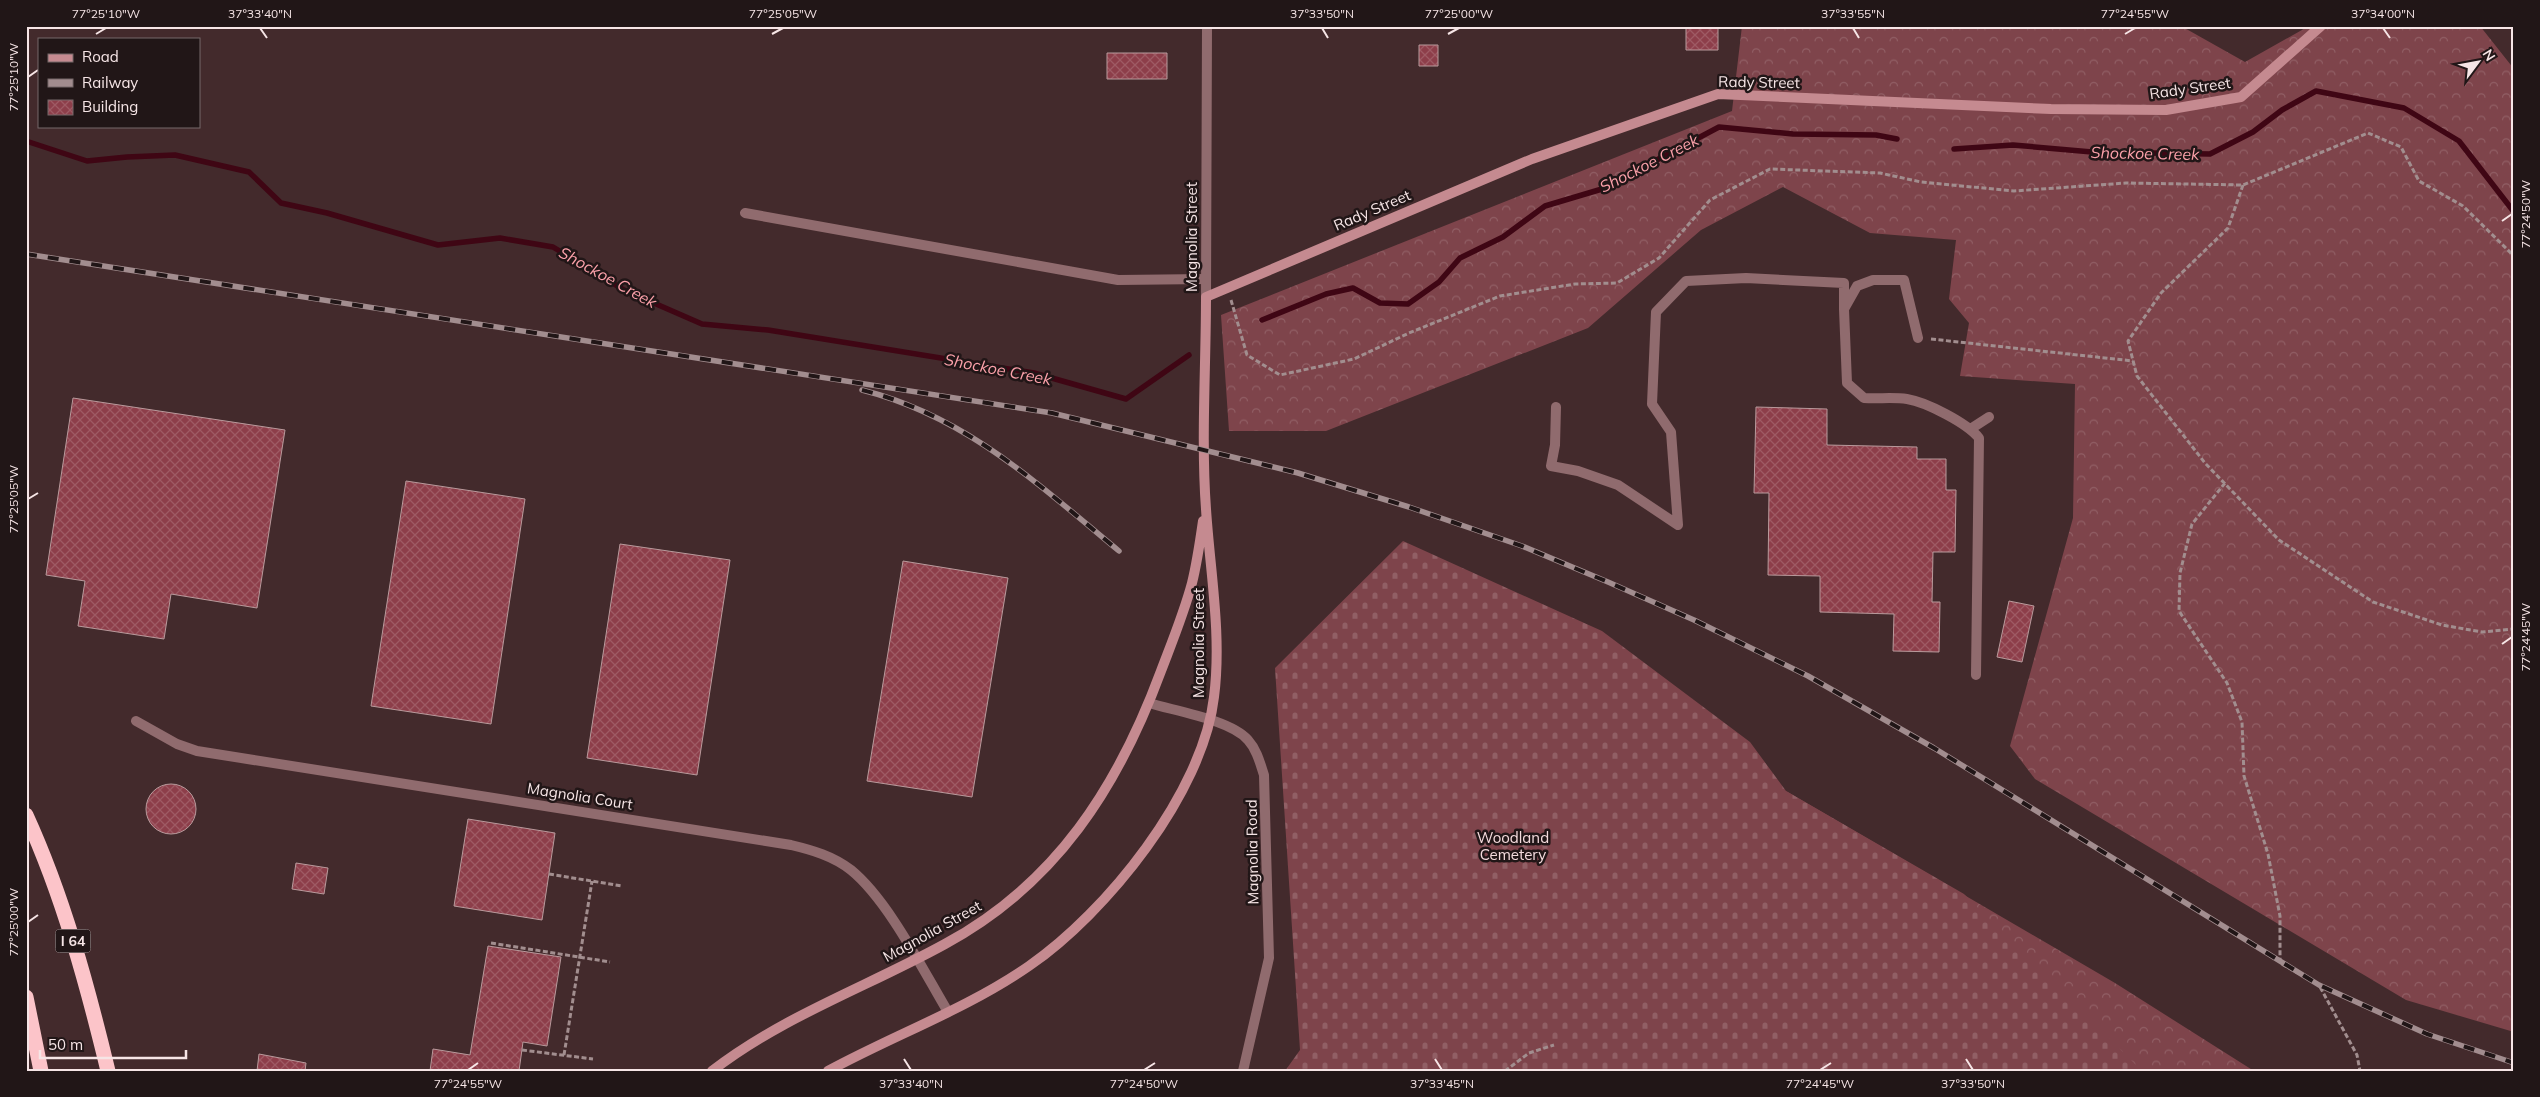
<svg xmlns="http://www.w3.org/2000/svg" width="2540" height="1097" viewBox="0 0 2540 1097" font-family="Mulish,sans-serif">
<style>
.forest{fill:url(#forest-crowns)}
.cemetery{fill:url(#cemetery-stones)}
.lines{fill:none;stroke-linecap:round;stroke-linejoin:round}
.stream{stroke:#3f0614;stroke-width:5.5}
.building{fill:url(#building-cross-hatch);stroke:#b99a9c}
.path{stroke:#a28e8f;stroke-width:3;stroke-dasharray:5 2.5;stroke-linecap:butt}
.service{stroke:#906b6e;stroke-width:10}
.minor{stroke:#906b6e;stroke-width:10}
.tertiary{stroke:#906b6e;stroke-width:10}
.secondary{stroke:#c58a90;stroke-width:10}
.motorway{stroke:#fcc4c9;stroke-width:15}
.rail-casing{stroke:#a28d8f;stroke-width:5.5}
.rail{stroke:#211617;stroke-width:4;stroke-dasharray:11;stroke-linecap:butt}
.ticks{fill:none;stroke:#f6e5e6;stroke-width:2}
.labels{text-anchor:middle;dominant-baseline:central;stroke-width:5;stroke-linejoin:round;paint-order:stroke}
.shield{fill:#211617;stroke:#b6a7a8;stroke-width:1}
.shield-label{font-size:14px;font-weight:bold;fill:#f6e5e6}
.street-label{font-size:15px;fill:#f6e5e6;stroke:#211617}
.park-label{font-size:15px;fill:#f4dbdd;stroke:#211617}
.water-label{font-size:16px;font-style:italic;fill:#fca1aa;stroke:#211617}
.neatline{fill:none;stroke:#f6e5e6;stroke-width:2}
.ticks-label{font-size:12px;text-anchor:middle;fill:#f6e5e6}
</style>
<defs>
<pattern id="forest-crowns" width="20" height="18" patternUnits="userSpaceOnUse" patternTransform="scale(1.25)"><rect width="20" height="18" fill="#7e444b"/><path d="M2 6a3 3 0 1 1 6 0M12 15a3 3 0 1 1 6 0" fill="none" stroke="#915f65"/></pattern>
<pattern id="cemetery-stones" width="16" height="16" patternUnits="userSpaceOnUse" patternTransform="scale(1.25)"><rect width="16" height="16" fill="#7e444b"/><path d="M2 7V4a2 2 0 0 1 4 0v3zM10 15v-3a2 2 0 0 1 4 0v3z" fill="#915f65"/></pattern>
<pattern id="building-cross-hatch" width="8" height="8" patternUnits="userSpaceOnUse" patternTransform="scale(1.25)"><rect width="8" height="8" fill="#8d3e4a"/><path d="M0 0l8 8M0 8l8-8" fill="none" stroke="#9e5a64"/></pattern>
</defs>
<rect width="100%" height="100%" fill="#432a2c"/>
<path class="forest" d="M1742 26H2181L2245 62 2309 26H2480L2514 69V1032L2406 1000 2035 779 2010 746 2073 518 2075 384 1960 376 1969 323 1949 299 1956 240 1870 233 1783 187 1701 230 1588 328 1326 431H1229L1221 315 1732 111Z
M1786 791 2115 983 2254 1071H1914Z"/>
<path class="cemetery" d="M1403 541 1602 631 1750 742 1786 791 1964 894 2142 1071H1285L1300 1050 1275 668Z"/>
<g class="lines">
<path class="stream" d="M26 141 87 161 127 157 175 155 249 172 281 203 327 213 438 245 500 238 553 247 624 290 702 324 768 330 1034 373 1126 399 1189 355
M1954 149 2013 145 2092 152 2210 154 2253 132 2282 110 2316 91 2404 108 2459 141 2514 212
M1262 320 1326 294 1353 288 1380 303 1408 304 1439 282 1460 258 1503 237 1545 206 1602 189 1719 127 1793 134 1876 135 1897 139"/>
</g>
<path class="building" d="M1686 26H1718V50H1686Z
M1419 45H1438V66H1419Z
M1107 53H1167V79H1107Z
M73 398 285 430 257 608 171 594 164 639 78 626 85 581 46 575Z
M1756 407 1827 409V445L1917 447V459H1946V490H1956L1955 552H1933L1932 602H1940L1939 652 1893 651 1894 614 1820 612V576L1768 575 1769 493H1754Z
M406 481 525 499 491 724 371 706Z
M620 544 730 560 697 775 587 758Z
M903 561 1008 578 972 797 867 781Z
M2009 601 2034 606 2022 662 1997 657Z
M146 809a25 25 0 1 1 50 0a25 25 0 1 1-50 0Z
M468 819 555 833 542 920 454 906Z
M296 863 328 868 324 894 292 889Z
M488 946 561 957 547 1046 523 1042 519 1071H430L433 1049 470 1055Z
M259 1054 306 1063 305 1071H257Z"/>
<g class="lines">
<path class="path" d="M2243 185 2228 228 2161 293 2128 341 2137 376 2205 463 2279 540 2373 602 2442 625 2482 632 2514 629
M1231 300 1247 355 1280 375 1354 359 1409 333 1500 296 1575 284 1617 283 1659 258 1710 200 1770 169 1880 173 1921 182 2014 191 2126 183 2243 185 2368 133 2401 147 2419 181 2463 206 2514 256
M1931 339 2133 361
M2225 483 2192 524 2180 573 2179 611 2227 683 2242 722 2244 776 2268 854 2280 916V963L2319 985 2357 1055 2360 1071
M549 874 622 886
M919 937 933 928
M491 943 610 962
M522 1050 593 1059
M564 1055 592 881
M1505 1071 1529 1053 1554 1045"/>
<path class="service" d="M745 213 1118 280 1206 279
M1918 338 1904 280H1873L1857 286 1844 309 1847 383 1864 398C1878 399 1893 397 1907 399 1926 402 1967 423 1979 438L1976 675
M1556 407 1555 445 1551 466 1578 471 1618 485 1678 525 1671 432 1652 404 1656 312 1686 281 1746 278 1844 283V309
M1972 428 1989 417"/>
<path class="minor" d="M1149 703C1175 711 1231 720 1248 740 1257 750 1260 763 1264 775L1269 958 1243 1071
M136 721 177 744 197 751 791 845C812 850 833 856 851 870 888 900 923 970 948 1012"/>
<path class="tertiary" d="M1206 297 1207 26"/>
<path class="secondary" d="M712 1071C783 1016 867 987 945 944 1056 884 1118 787 1161 671 1172 642 1184 613 1192 583 1197 563 1200 542 1203 521
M828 1071C894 1035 967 1009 1029 966 1106 913 1203 793 1214 697 1222 635 1210 571 1206 509 1201 441 1206 366 1206 297L1532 159 1718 94 2051 109 2166 110 2241 97 2321 26"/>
<path class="motorway" d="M26 815C63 896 87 984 108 1071
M26 997 41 1071"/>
<defs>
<path id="rail" d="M26 254 1052 413 1298 473 1409 507 1522 546 1608 582 1694 620 1808 676 1934 748 2319 985 2427 1034 2514 1063
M862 390C966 416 1039 485 1119 551"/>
</defs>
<use href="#rail" class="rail-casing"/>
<use href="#rail" class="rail"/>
</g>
<path class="ticks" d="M260 28 267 38M1322 28 1328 38M1853 28 1859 38M2383 28 2390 38M96 34 106 28M772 34 783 28M1448 34 1459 28M2125 34 2135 28M28 77 38 70M2502 221 2512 214M28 499 38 493M2502 644 2512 637M28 922 38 915M904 1059 911 1070M1435 1059 1442 1070M1966 1059 1973 1070M468 1070 478 1063M1144 1070 1155 1063M1820 1070 1831 1063"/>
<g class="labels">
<rect class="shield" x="55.5" y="929.5" width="35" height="23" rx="4"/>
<g class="shield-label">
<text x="73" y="941">I 64</text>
</g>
<g class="street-label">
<text transform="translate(1759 82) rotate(1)">Rady Street</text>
<text transform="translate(2190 88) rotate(-8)">Rady Street</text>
<text transform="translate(1372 210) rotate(-23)">Rady Street</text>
<text transform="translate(1191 237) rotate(-90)">Magnolia Street</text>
<text transform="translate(1198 643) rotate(-90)">Magnolia Street</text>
<text transform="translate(580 796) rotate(9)">Magnolia Court</text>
<text transform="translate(1252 852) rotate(-91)">Magnolia Road</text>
<text transform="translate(932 931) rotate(-29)">Magnolia Street</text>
</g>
<g class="park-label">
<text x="1513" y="837">Woodland<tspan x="1513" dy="17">Cemetery</tspan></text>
</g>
<g class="water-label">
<text transform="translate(2145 153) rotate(1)">Shockoe Creek</text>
<text transform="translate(1649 163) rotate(-27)">Shockoe Creek</text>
<text transform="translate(608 277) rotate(29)">Shockoe Creek</text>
<text transform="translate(998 369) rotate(11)">Shockoe Creek</text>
</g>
</g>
<rect width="2540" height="1097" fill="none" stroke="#211617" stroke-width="55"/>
<rect x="38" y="38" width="162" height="90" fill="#211617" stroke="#76696a"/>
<rect x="48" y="54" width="25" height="8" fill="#c58a90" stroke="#76696a"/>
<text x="82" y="62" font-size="15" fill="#f6e5e6">Road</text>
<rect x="48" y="79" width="25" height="8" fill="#a28d8f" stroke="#76696a"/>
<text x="82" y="88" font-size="15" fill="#f6e5e6">Railway</text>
<rect x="48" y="100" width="25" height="15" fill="url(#building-cross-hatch)" stroke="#76696a"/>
<text x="82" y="112" font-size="15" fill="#f6e5e6">Building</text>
<g transform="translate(2478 62) rotate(58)" stroke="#211617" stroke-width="4" paint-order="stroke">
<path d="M0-4L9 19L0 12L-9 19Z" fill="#f6e5e6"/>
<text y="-8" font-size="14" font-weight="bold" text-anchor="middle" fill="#f6e5e6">N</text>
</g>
<path d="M40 1050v8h146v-8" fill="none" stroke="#f6e5e6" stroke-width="2.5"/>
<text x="48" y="1050" font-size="15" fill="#f6e5e6" stroke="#211617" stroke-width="4" paint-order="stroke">50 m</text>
<rect x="28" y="28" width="2484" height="1042" class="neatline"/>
<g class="ticks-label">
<text x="106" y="18">77°25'10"W</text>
<text x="260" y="18">37°33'40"N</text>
<text x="783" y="18">77°25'05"W</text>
<text x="1322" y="18">37°33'50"N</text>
<text x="1459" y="18">77°25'00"W</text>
<text x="1853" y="18">37°33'55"N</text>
<text x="2135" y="18">77°24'55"W</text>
<text x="2383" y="18">37°34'00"N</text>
<text transform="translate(14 77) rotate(-90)" y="4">77°25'10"W</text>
<text transform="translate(2526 214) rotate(-90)" y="4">77°24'50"W</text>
<text transform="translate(14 499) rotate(-90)" y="4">77°25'05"W</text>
<text transform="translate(2526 637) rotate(-90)" y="4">77°24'45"W</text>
<text transform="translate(14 922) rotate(-90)" y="4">77°25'00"W</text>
<text x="468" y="1088">77°24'55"W</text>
<text x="911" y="1088">37°33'40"N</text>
<text x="1144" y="1088">77°24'50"W</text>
<text x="1442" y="1088">37°33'45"N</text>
<text x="1820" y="1088">77°24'45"W</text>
<text x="1973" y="1088">37°33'50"N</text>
</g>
</svg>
